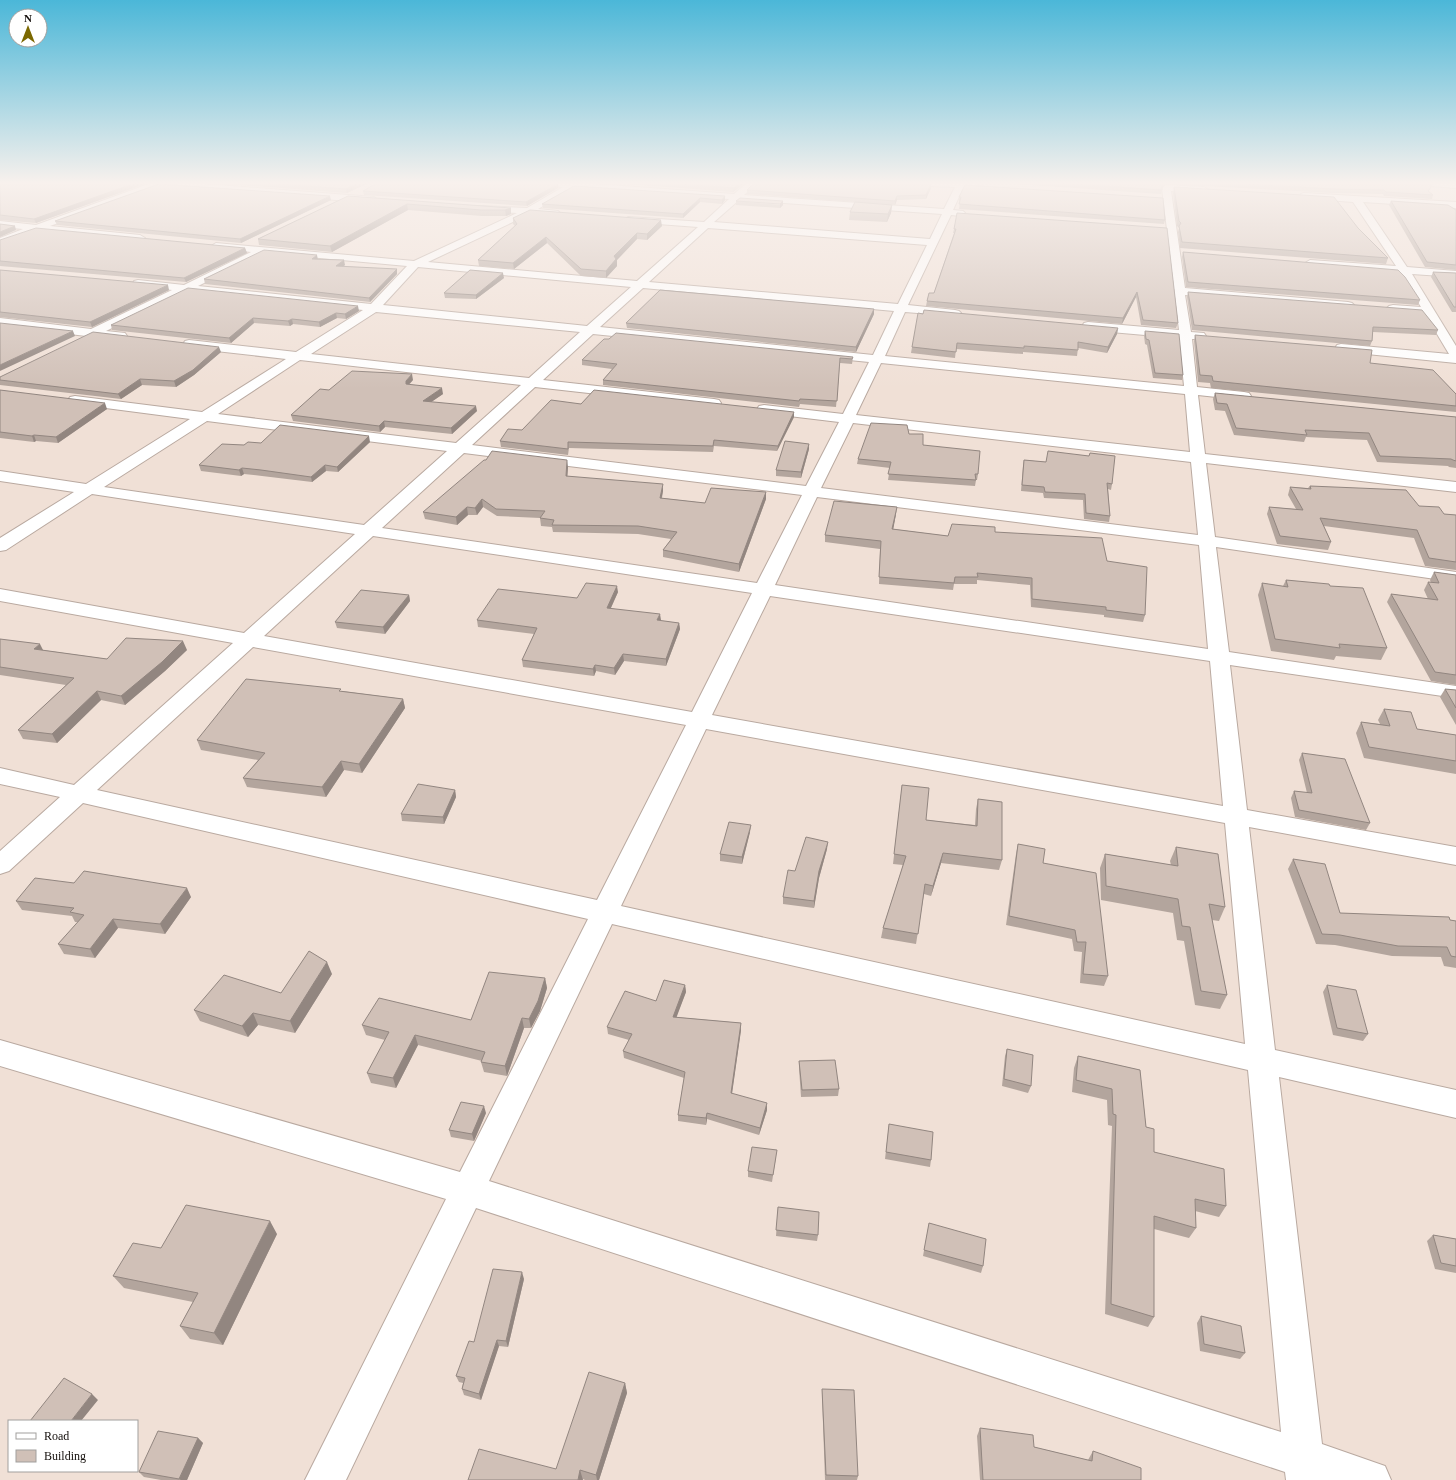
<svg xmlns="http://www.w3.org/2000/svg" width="1456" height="1480" viewBox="0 0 1456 1480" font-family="'Times New Roman',serif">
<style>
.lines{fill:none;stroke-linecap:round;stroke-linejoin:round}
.minor-casing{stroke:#b9a9a0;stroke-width:2}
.minor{fill:#fff;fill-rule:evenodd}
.wall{fill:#b3a59d}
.shaded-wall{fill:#928680}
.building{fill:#d0c0b7;stroke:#928680}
</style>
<rect width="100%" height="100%" fill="#f0e0d6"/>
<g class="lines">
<defs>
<path id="minor" d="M154 182H179L374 197 378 200 374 203 160 186 50 226 140 235 145 238 143 240 37 231 0 244V238L23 229 0 227V221L36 225Z
M526 182H581L580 183 734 194 748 182H757L744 195 944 209 955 187 907 185 903 182H966L977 184 978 186 977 188H963L953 210 963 211 965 213 960 216 951 215 908 305 955 310 959 311 961 313 959 315 955 316 905 312 885 356 1184 386 1179 338 1088 330 1084 329 1082 326 1084 323 1088 322 1179 330 1162 188 1166 185 1204 187 1208 190 1204 193 1171 191 1185 288 1348 302 1352 303 1354 305 1352 307 1348 308 1185 295 1191 332 1204 333 1206 336 1204 339H1192L1197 387 1244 392 1249 393 1251 396 1249 399 1244 400 1198 395 1205 454 1456 482V492L1206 463 1215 537 1456 572V582L1216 547 1229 652 1456 686V698L1230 665 1247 810 1456 847V865L1249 827 1275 1050 1456 1090V1118L1279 1077 1322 1444 1385 1466 1391 1480H1286L1285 1472 476 1208 346 1480H305L446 1199 0 1066V1040L460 1172 588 919 83 803 9 871 0 874V851L60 797 0 784V768L74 785 233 643 0 601V589L244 633 355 534 92 494 6 550 0 551V538L74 492 0 481V471L86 484 190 419 75 404 70 403 68 400 70 397 75 396 202 412 286 359 189 348 185 347 183 344 185 341 189 340 296 352 363 310 187 291 106 331 125 333 127 336 125 339 121 340 0 326V318L91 329 172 290 138 286 134 285 133 283 134 281 138 280 184 285 251 252 212 248 211 246 216 243 414 261 517 213 482 211 477 208 479 206 527 208 563 187 530 185ZM574 188 729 199 704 222 628 217 626 219 631 222 698 227 637 281 428 262 530 214 558 215 560 213 558 211 538 209ZM739 200 942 214 930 239 714 222ZM708 228 927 245 898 304 649 282ZM265 253 407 266 371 304 198 286ZM418 267 631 287 587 326 383 305ZM643 288 894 311 873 355 600 327ZM376 312 580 332 529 378 311 354ZM593 334 869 362 843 414 764 405 759 406 757 409 759 412 764 413 839 422 806 486 472 445 535 387 714 407 719 406 721 403 719 400 714 399 543 380ZM300 360 521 385 456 443 218 414ZM881 363 1185 394 1190 452 856 415ZM207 421 447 451 364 525 104 487ZM853 423 1191 462 1198 535 821 488ZM464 453 802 495 757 583 382 528ZM817 497 1199 545 1208 649 775 585ZM373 536 752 593 692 712 264 636ZM770 596 1210 661 1223 806 712 715ZM253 647 686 725 597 900 97 790ZM706 729 1225 823 1245 1044 621 906ZM612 924 1248 1070 1281 1432 489 1181Z
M1414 182H1456V188L1418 185Z
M1304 193 1456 202V208L1363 202 1407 267 1456 271V277L1412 274 1456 346V363L1337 351 1335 348 1337 345 1341 344 1449 354 1425 314 1393 311 1389 310 1387 308 1389 306 1393 305 1421 307 1400 273 1306 265 1305 263 1310 260 1396 266 1353 202 1301 198 1300 196 1301 194Z"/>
</defs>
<use href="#minor" class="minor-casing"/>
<use href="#minor" class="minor"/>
</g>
<path class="wall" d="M0 182H150L36 223 0 220Z
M200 182H370L347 193Z
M601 182H746L733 192Z
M988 182H1412L1433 184 1428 192 1433 195 1432 199 1384 196 1383 194 1333 193 1166 184 1162 186V190L1161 194Z
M529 183 558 188 527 206 364 195 363 191Z
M574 186 725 200 722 204 700 202 683 218 543 208 542 204Z
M1174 187 1358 228 1388 258 1386 264 1180 248 1178 232 1179 228 1177 226 1173 193Z
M931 188 926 199 897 200 895 205 747 194V190Z
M348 196 511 208V214L506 216H482L408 210 332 252 259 245 258 239Z
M959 197 1165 220 1164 224 959 209 960 201H959Z
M331 200 241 243 57 225 55 221Z
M736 201 783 205 780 208 736 205Z
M1391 201 1456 210V270L1425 267 1389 205Z
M892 205 891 213 887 222 849 220 850 212Z
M513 218 662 226 647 240 637 239 617 260V266L606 278 581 276 547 243 514 269 479 266 478 260 515 226 513 224Z
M1167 228 1178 323 1176 328 1141 325 1136 297 1122 324 926 306 927 301 934 293 954 233H953L954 229Z
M0 240 245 248 247 253 186 282 0 266Z
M1183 252 1420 300 1418 305 1186 287 1182 257Z
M318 259 345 265 342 267 397 274 370 302 205 284 204 279Z
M0 270 169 290 92 327 0 317Z
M1433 272 1456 273V312H1452L1431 277Z
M504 278 476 299 445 298 444 293Z
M1188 292 1438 330 1436 335 1373 332 1372 341 1370 346 1192 330 1187 297Z
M359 311 346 319 337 318 320 327 293 324 290 326 254 323 231 343 112 330 111 325Z
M874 314 856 352 627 328 626 323Z
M1118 328 1117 334 1107 353 1078 348 1077 356 1023 352V354L956 349 955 358 911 353 912 347Z
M1145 331 1183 375 1182 380 1153 378 1147 345 1145 344 1144 336Z
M1195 335 1370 363 1456 394V412L1211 388 1210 383 1198 382 1194 341Z
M221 352 194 375 176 387 142 385 121 399 0 385V377Z
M853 357 852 364 840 363 836 407 800 404 799 407 603 385V380L612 369 582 365V360Z
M413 380 409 385 443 394 431 402 477 411 452 434 385 427 380 432 293 421 291 415Z
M0 390 107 409 58 443 36 441 34 442 0 438Z
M1215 393 1456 417V468L1449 467 1448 466 1377 462 1367 440 1306 437 1304 442 1234 435 1225 411 1215 410 1213 399Z
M581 404 794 417 777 451 714 446 713 452 569 448 568 455 501 447 500 441 522 430Z
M909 434 923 445 978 474 977 480H976L975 486 888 480 890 468 857 464 858 459Z
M370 442 338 472 326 471 312 482 262 476 244 474 241 476 201 471 199 465 244 445 261 443Z
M809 449 801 478 776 476V470Z
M1024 460 1046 462 1112 484 1111 490 1108 489 1110 516 1109 522 1084 519 1083 500 1044 498 1043 493 1021 491 1023 466Z
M568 467 567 476 663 491 662 498 705 503 766 492V499L739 572 663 557V550L671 539 638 534 553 532 552 527 541 526 540 518 497 516 483 507 477 515H468L457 525 425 519 423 512Z
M1310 486 1419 506 1444 514 1456 515V570L1425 566 1414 538 1324 526 1331 542 1328 550 1277 544 1267 514 1269 507 1296 509 1288 495 1290 487 1308 488Z
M896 514 893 529 948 536 995 532 1107 561 1145 615 1143 622 1104 617V615L1031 607 1030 585 977 580V584H954L953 590 879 584 880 549 825 542V535Z
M1434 572 1456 575V685L1431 681 1387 602 1391 594 1428 599 1424 590 1428 582 1431 583 1430 580Z
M1286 580 1330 586 1387 648 1381 660 1336 656 1334 660 1271 651 1258 595 1262 583 1283 586Z
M618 592 611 608 661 621 679 623 680 629 666 666 624 661 615 675 596 671 594 676 523 667 522 660 534 634 478 627 477 620 577 598Z
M409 595 410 601 385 634 337 628 335 622Z
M0 639 43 650 107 659 187 650 165 671 125 705 101 700 57 743 23 739 18 730 66 685 0 675Z
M1445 689 1456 690V725L1440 697Z
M342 691 403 699 405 708 362 773 344 770 326 797 247 787 243 778 258 760 201 750 197 740Z
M1384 709 1417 729 1456 735V774L1364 758 1356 733 1361 722 1380 724 1378 720Z
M1302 753 1370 823 1366 830 1295 817 1291 798 1294 791 1307 793 1299 760Z
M902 785 926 820 975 825 976 809 978 799 1002 860 999 870 941 863 931 896 924 894 916 944 881 938 883 928 903 865 893 864Z
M455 790 456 797 444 824 402 821 401 814Z
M750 832 742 864 720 861V854Z
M1018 844 1043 863 1108 976 1104 986 1080 983 1082 952 1074 951 1072 939 1006 925 1016 854Z
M1176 847 1225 907 1219 921 1212 920 1227 995 1220 1009 1195 1005 1184 941 1177 940 1173 913 1101 900 1100 868 1105 854 1171 865 1170 861Z
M827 849 819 878 814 908 783 904V897L795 871Z
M1293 859 1340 913 1456 921V968L1444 966 1441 957 1392 956 1335 945 1316 944 1288 869Z
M191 897 165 934 118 928 95 958 64 954 58 944 78 922H75L72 916 22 910 16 901Z
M332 974 295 1033 258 1025 248 1037 200 1021 194 1010 281 993Z
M545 978 547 988 540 1011 531 1028H524L507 1076 484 1072 481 1062 482 1061 418 1045 396 1088 371 1083 367 1073 385 1040 366 1035 362 1025 471 1020Z
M685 985 686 992 676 1017 741 1023V1030L732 1094 767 1110 759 1135 707 1119 706 1125 678 1121V1115L684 1078 624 1058 623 1051 629 1040 608 1034 607 1027Z
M1327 985 1368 1034 1363 1041 1333 1035 1323 992Z
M1007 1049 1031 1086 1028 1093 1002 1086 1005 1056Z
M1078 1056 1140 1070 1146 1127 1154 1152 1226 1206 1219 1217 1195 1211 1196 1228 1189 1238 1154 1229V1317L1148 1327 1105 1314 1112 1126 1108 1125 1107 1100 1072 1092 1074 1068Z
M799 1061 839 1089 838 1096 801 1097 799 1068Z
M486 1113 474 1141 451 1137 449 1130Z
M889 1124 931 1160 930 1167 885 1159Z
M776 1157 772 1182 748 1177V1171Z
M778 1207 818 1235 817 1241 776 1236Z
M929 1223 983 1266 981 1273 923 1256Z
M277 1234 223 1345 190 1339 180 1326 193 1302 124 1288 113 1276 161 1248Z
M1433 1235 1456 1239V1273L1435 1269 1427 1241Z
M524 1279 508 1347 499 1346 481 1400 464 1395 462 1389 463 1383 459 1382 456 1376 474 1342Z
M1201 1316 1245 1353 1240 1359 1200 1351 1197 1323Z
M625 1383 627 1393 599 1480H585L583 1479V1480H468L556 1469Z
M822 1389 858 1476 857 1480H825L822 1395Z
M980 1428 1034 1447 1088 1460 1093 1451 1141 1480H980L977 1436Z
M198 1438 203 1443 187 1480H161L144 1477 139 1472Z"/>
<path class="shaded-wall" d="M138 182H150L36 223 34 219Z
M361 182H370L347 193 346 189Z
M741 182H746L733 192 734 188Z
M1163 182H1166V184L1161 187 1162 183Z
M558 184V188L527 206 526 202Z
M931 184V188L926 199V195Z
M330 196 331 200 241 243 240 239Z
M725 196V200L722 204V200Z
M897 196V200L895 205V201Z
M700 198V202L683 218V214Z
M783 201V205L780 208V204Z
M407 204 408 210 332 252 330 246Z
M892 205 891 213 887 222 888 214Z
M511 208V214L506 216 505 210Z
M661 220 662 226 647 240V234Z
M15 226 16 230 0 237V232Z
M637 233V239L617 260V266L606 278V271L614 256Z
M546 237 547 243 514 269 513 263Z
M245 248 247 253 186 282 184 278Z
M317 255 318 260 312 259Z
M344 260 345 265 337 271 336 266Z
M397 269V274L370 302 369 298Z
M503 273 504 278 476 299V295Z
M168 285 169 290 92 327 90 322Z
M1137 292 1136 297 1122 324 1123 318Z
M358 306 359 311 346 319 345 314Z
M874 309V314L856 352V347Z
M336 313 337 318 320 327 319 322Z
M253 318 254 323 231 343 229 338Z
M292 319 293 324 290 326 288 321Z
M1118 328 1117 334 1107 353 1108 347Z
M73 331 75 336 0 371V365Z
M219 347 221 352 194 375 176 387 174 381Z
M412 374 413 380 407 386 406 384V381Z
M140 379 142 385 121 399 118 394Z
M442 388 443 394 424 407 423 401Z
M105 403 107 409 58 443 56 437Z
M476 406 477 411 452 434 451 428Z
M794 412V417L777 451 778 446Z
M384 421 385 427 380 432 379 426Z
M34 435 36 441 34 442 32 436Z
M369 436 370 442 338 472 337 467Z
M809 444V449L801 478V472Z
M567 460 568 467 567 483 566 476Z
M325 465 326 471 312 482 311 477Z
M242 468 244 474 241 476 239 470Z
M663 484V491L660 505V498Z
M766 492V499L739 572V564Z
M482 499 483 507 477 515 475 508Z
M467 507 468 515 457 525 456 517Z
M897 507 896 514 892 536V529Z
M617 586 618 592 608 614 607 608Z
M409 595 410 601 385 634 383 627Z
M660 614 661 620H657Z
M679 623 680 629 666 666V659Z
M183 641 187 650 165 671 125 705 121 696Z
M40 644 44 652 34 649Z
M623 654 624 661 615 675 614 668Z
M595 665 596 671 594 676 593 669Z
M97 691 101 700 57 743 52 734Z
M403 699 405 708 362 773 359 764Z
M341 761 344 770 326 797 322 787Z
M455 790 456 797 444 824 443 817Z
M751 825 750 832 742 864V857Z
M828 842 827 849 819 878 814 908V901L819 871Z
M943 853 941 863 931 896 933 886Z
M187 888 191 897 165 934 160 924Z
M113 919 118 928 95 958 90 949Z
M327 962 332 974 295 1033 290 1021Z
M545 978 547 988 540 1011 531 1028 529 1019Z
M685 985 686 992 674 1024 673 1017Z
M253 1013 258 1025 248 1037 242 1026Z
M522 1018 524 1028 507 1076 505 1066Z
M741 1023V1030L731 1100V1093Z
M415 1035 418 1045 396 1088 393 1078Z
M767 1103V1110L759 1135 760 1128Z
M484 1106 486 1113 474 1141 472 1134Z
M707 1113V1119L706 1125V1118Z
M270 1221 277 1234 223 1345 214 1333Z
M522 1272 524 1279 508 1347 506 1341Z
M497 1340 499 1346 481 1400 479 1394Z
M625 1383 627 1393 599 1480H597L596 1475Z
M92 1394 98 1400 81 1421H71Z
M198 1438 203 1443 187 1480H181L179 1479Z
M580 1470 583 1480H578Z"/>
<path class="building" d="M0 182H138L34 219 0 215Z
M250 182H361L346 189Z
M379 182H529L558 184 526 202 363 191Z
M651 182H741L734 188Z
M755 182H907L931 184 926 195 897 196 895 201 747 190Z
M1042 182H1163L1162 183V190Z
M1207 182H1412L1433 184 1428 191 1433 195 1386 192 1384 190 1334 189Z
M159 184 330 196 240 239 55 221Z
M965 185 1163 198 1165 220 959 204 961 197H959Z
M574 186 725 196 722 200 700 198 683 214 542 204Z
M1174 187 1334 197 1358 228 1388 258 1182 242 1179 226 1181 223 1179 221Z
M348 196 511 208 505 210H481L407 204 330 246 258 239Z
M740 198 783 201 780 204 736 201Z
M1391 201 1448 205 1456 210V265L1427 262Z
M855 202 892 205 888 214 850 212Z
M530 210 661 220 647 234 637 233 614 256 616 259 606 271 581 269 546 237 513 263 478 260 517 224 513 218Z
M957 213 1167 228 1178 323 1143 320 1137 292 1123 318 927 301 929 293H934L956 229H954Z
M0 224 15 226 0 232Z
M36 228 245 248 184 278 0 261V240Z
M264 250 317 255 312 259 344 260 336 266 397 269 369 298 204 279Z
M1183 252 1398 270 1405 277 1420 300 1188 282Z
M0 270 168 285 90 322 0 312Z
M470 270 503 273 476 295 444 293Z
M1433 272 1456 273V307H1454Z
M188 288 358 306 345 314 336 313 319 322 292 319 288 321 253 318 229 338 111 325Z
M660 290 874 309 856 347 626 323Z
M1188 292 1422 310 1438 330 1373 327 1372 341 1194 325Z
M924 310 1118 328 1108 347 1078 342V350L1024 346V348L957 343 956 352 912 347 918 313 923 314Z
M0 323 73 331 0 365Z
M1145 331 1179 334 1183 375 1155 373 1149 340 1146 339Z
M93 332 219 347 193 370 174 381 140 379 118 394 0 380V377Z
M616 333 853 357 852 359 840 358 837 401 800 399 799 401 603 380 617 364 582 360 604 339H609Z
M1195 335 1372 350 1370 363 1433 370 1456 394V406L1213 381 1212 376 1200 375Z
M352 371 412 374 406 381V384L442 388 423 401 476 406 451 428 384 421 379 426 291 415 320 389 329 390Z
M0 390 105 403 56 437 34 435 32 436 0 432Z
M594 390 794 412 778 446 714 440 713 446 568 442V449L500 441 508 429 522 430 551 400 581 404Z
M1215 393 1456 417V461L1453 460 1451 459 1380 456 1369 433 1305 430 1307 435 1236 428 1227 404 1217 403Z
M871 423 907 425 909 434H923V445L980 451 978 474H975L976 480 888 474 891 462 858 459Z
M280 425 369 436 337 467 325 465 311 477 261 470 242 468 239 470 199 465 222 444 244 445 248 442 261 443Z
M785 441 809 444 801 472 776 470Z
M492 451 567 460 566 476 663 484 660 498 705 503 711 488 766 492 739 564 663 550 677 532 638 526 552 525 554 520 540 518 545 511 496 509 482 499 475 508 467 507 456 517 423 512 484 460H486Z
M1048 451 1089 456 1090 453 1115 456 1112 484 1107 483 1110 516 1086 513 1085 494 1045 492 1044 487 1022 485 1024 460 1046 462Z
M1310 486 1406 490 1419 506 1439 507 1444 514 1456 515V562L1429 558 1417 530 1320 518 1331 542 1280 536 1269 507 1303 510 1290 487 1311 489Z
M834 501 897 507 892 529 948 536 952 524 995 527V532L1102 538 1107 561 1147 567 1145 615 1106 610V607L1032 599V578L977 573 978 577H955L954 583 879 577 881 541 825 535Z
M1434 572 1456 575V675L1435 672 1391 594 1438 600 1428 582 1439 583Z
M1286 580 1329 584 1330 586 1363 588 1387 648 1339 644 1340 648 1275 639 1262 583 1288 587Z
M586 583 617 586 607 608 660 614 657 620 679 623 666 659 623 654 614 668 595 665 593 669 522 660 537 628 477 620 498 589 577 598Z
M361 590 409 595 383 627 335 622Z
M126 638 183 641 162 662 121 696 97 691 52 734 18 730 74 678 0 667V639L40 644 34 649 107 659Z
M246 679 341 689 339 691 403 699 359 764 341 761 322 787 243 778 265 753 197 740Z
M1445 689 1456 690V708Z
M1384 709 1411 712 1417 729 1456 735V761L1369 747 1361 722 1390 726Z
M1302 753 1345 759 1370 823 1299 810 1294 791 1312 793Z
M418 784 455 790 443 817 401 814Z
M902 785 929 788 926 820 977 826 978 799 1002 802V860L943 853 933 886 925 884 918 934 883 928 906 856 894 854Z
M729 822 751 825 742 857 720 854Z
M806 837 828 842 819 871 814 901 783 897 788 870 795 871Z
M1018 844 1045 849 1043 863 1096 873 1108 976 1083 974 1086 942H1077L1075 930 1009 916Z
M1176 847 1218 854 1225 907 1209 904 1227 995 1201 991 1190 927 1182 926 1178 899 1106 886 1105 854 1178 866Z
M1293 859 1325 864 1340 913 1449 917 1450 920 1456 921V957L1451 956 1447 947 1398 946 1340 935 1322 934Z
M84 871 187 888 160 924 113 919 90 949 58 944 84 915 70 912 74 908 16 901 35 878 74 883Z
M309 951 327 962 290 1021 253 1013 242 1026 194 1010 224 975 281 993Z
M489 972 545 978 538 1001 529 1019 522 1018 505 1066 481 1062 485 1052 415 1035 393 1078 367 1073 389 1032 362 1025 379 998 471 1020Z
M664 980 685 985 673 1017 741 1023 731 1093 767 1103 760 1128 707 1113 706 1118 678 1115 685 1072 623 1051 632 1034 607 1027 625 991 656 1001Z
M1327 985 1356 990 1368 1034 1337 1028Z
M1007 1049 1033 1055 1031 1086 1004 1079Z
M1078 1056 1140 1070 1146 1127 1154 1129V1152L1224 1169 1226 1206 1195 1199 1196 1228 1154 1216V1317L1111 1304 1116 1115 1113 1114 1112 1089 1076 1080Z
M835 1060 839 1089 802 1090 799 1061Z
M461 1102 484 1106 472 1134 449 1130Z
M889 1124 933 1132 931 1160 886 1152Z
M752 1147 777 1150 773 1175 748 1171Z
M186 1205 270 1221 214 1333 180 1326 198 1293 113 1276 133 1243 161 1248Z
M778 1207 819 1212 818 1235 776 1230Z
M929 1223 986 1239 983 1266 924 1250Z
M1433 1235 1456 1239V1266L1441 1263Z
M493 1269 522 1272 506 1341 497 1340 479 1394 462 1389 465 1378 456 1376 469 1341 474 1342Z
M1201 1316 1241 1326 1245 1353 1204 1344Z
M589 1372 625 1383 596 1475 580 1470 578 1480H468L479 1449 556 1469Z
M64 1378 92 1394 71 1421H30Z
M822 1389 854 1390 858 1476 826 1475Z
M980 1428 1033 1435 1034 1447 1092 1461 1093 1451 1141 1468V1480H983Z
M158 1431 198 1438 179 1479 139 1472Z"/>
<linearGradient id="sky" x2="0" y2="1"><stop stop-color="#4bb7d8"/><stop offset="0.47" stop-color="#f8f1ed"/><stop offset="1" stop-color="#f8f1ed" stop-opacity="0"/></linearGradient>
<rect width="1456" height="389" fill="url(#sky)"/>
<rect x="8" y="1420" width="130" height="52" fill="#ffffff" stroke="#a19f9d"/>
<rect x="16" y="1433" width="20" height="6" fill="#ffffff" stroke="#a19f9d"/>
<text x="44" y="1440" font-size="12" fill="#130e0b">Road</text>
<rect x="16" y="1450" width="20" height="12" fill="#d0c0b7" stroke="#a19f9d"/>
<text x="44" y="1460" font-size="12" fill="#130e0b">Building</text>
<g transform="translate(28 28)"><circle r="19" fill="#ffffff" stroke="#a19f9d"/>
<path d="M0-3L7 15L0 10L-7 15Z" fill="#7b6800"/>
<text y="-6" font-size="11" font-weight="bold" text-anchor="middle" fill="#130e0b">N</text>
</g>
</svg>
